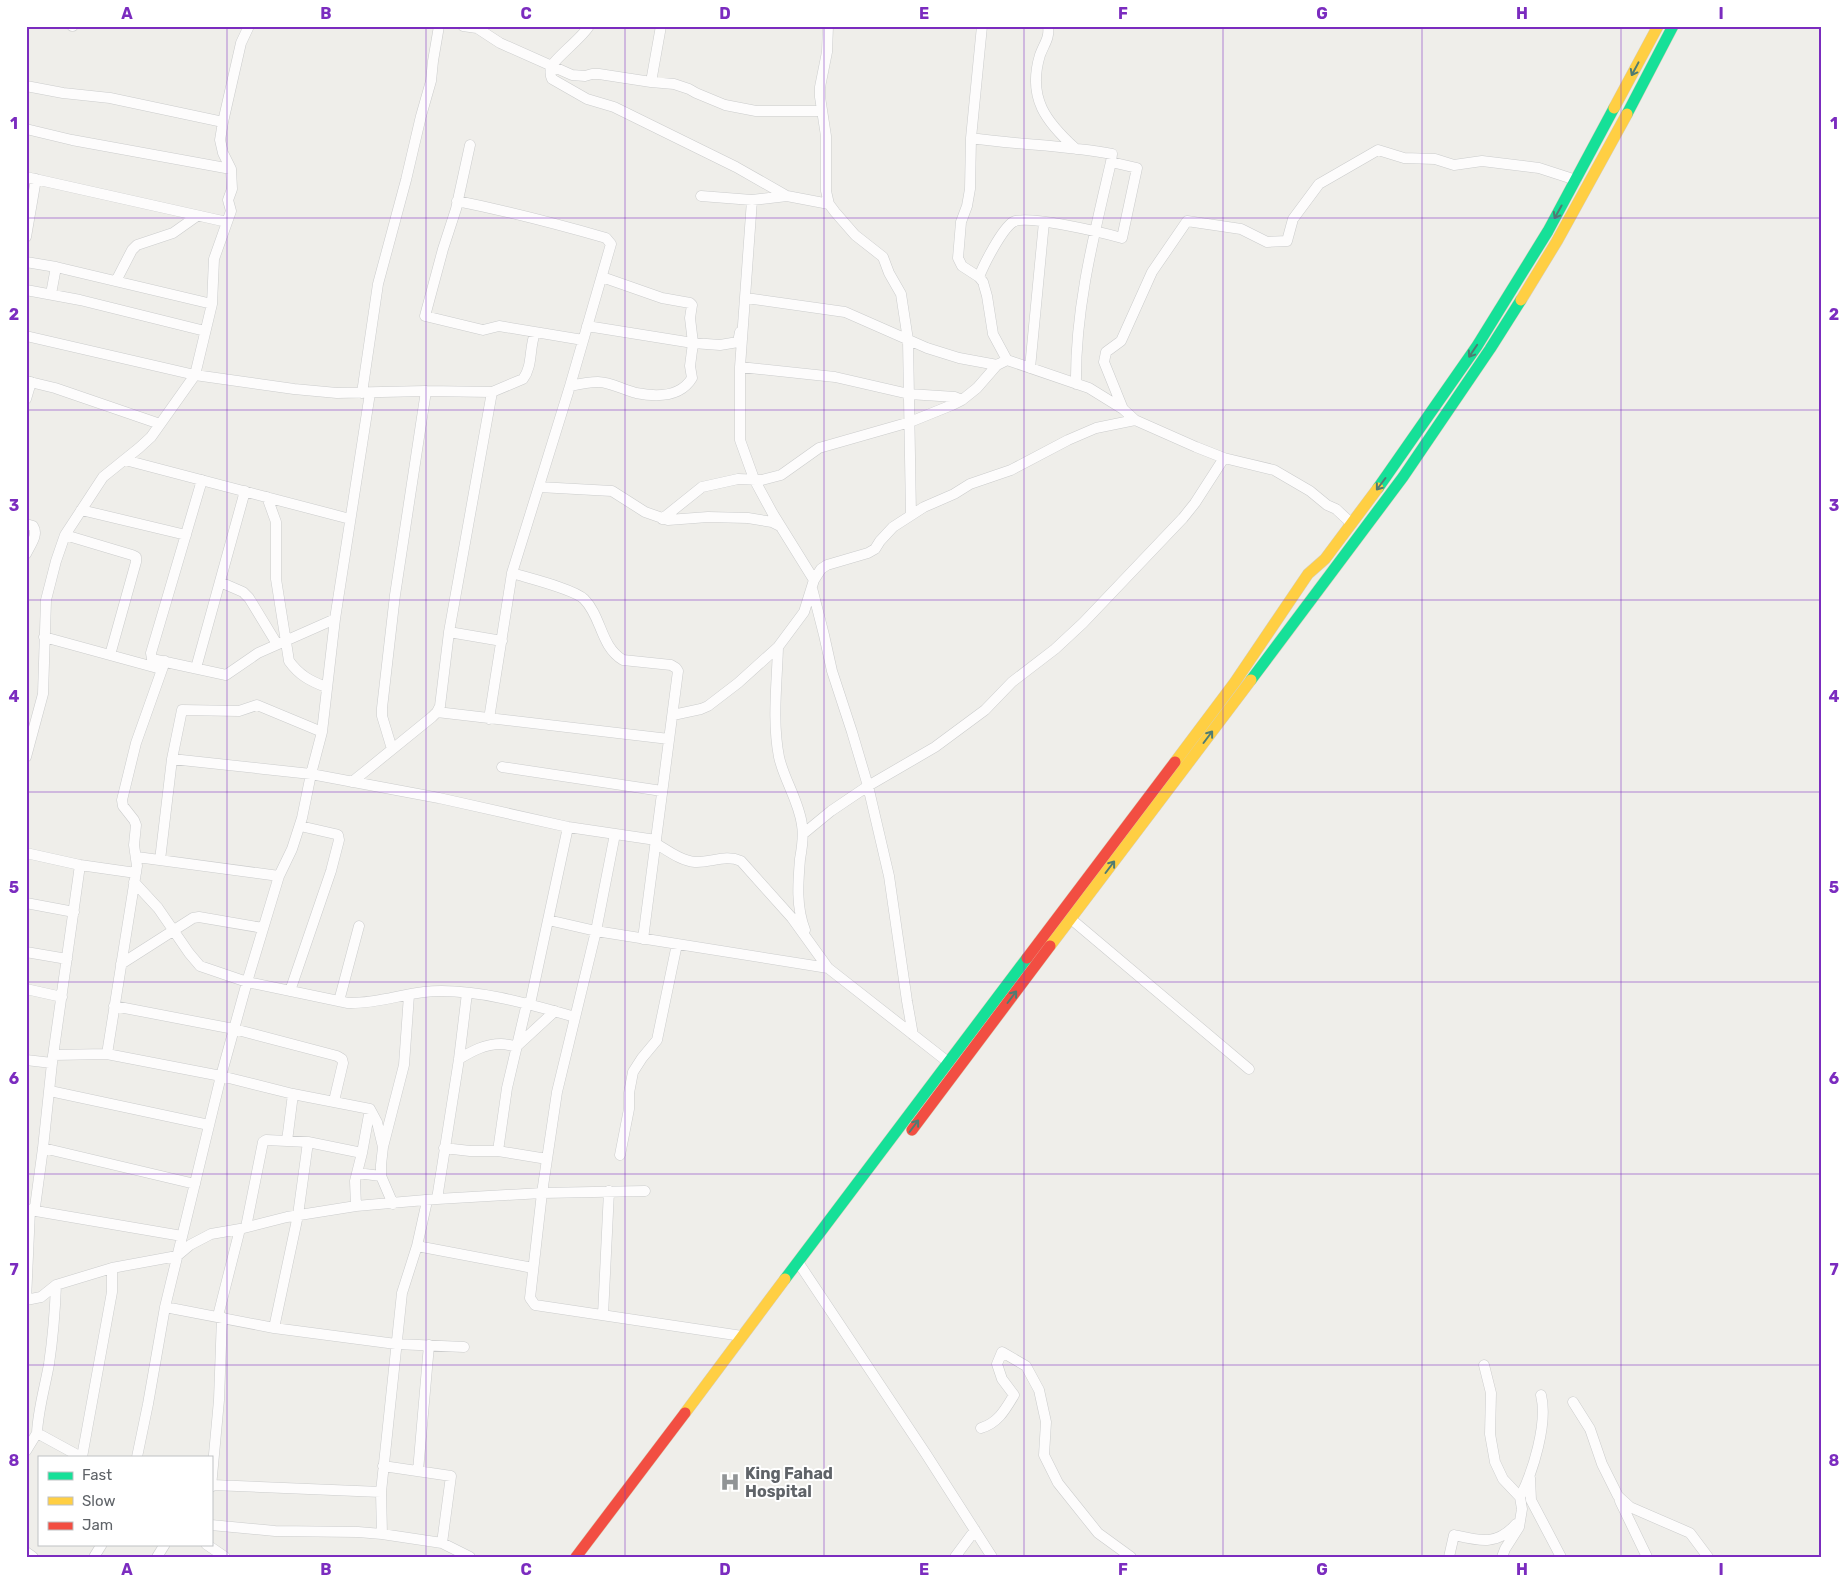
<svg xmlns="http://www.w3.org/2000/svg" width="1848" height="1583" viewBox="0 0 1848 1583" font-family="Rubik,sans-serif">
<style>
.lines{fill:none;stroke-linecap:round;stroke-linejoin:round}
.street-casing{stroke:#cbcccc;stroke-width:11}
.fast-casing{stroke:#d7ceb8;stroke-width:12}
.slow-casing{stroke:#d7ceb8;stroke-width:12}
.jam-casing{stroke:#d7ceb8;stroke-width:12}
.street{stroke:#fdfcfc;stroke-width:10}
.fast{stroke:#16e098;stroke-width:11}
.slow{stroke:#ffcf43;stroke-width:11}
.jam{stroke:#f24e42;stroke-width:11}
.oneway{stroke:#507c72}
.grid{fill:none;stroke:#7b2cbf;stroke-width:1;stroke-opacity:0.55}
.labels{text-anchor:middle;dominant-baseline:central;stroke-width:4;stroke-linejoin:round;paint-order:stroke}
.poi-label{font-size:16px;font-weight:bold;fill:#5f6368;stroke:#fff;text-anchor:start}
.neatline{fill:none;stroke:#7b2cbf;stroke-width:2}
.grid-label{font-size:16px;text-anchor:middle;font-weight:bold;fill:#7b2cbf}
</style>
<rect width="100%" height="100%" fill="#efeeea"/>
<g class="lines">
<defs>
<path id="street" d="M72 26H73
M463 26 477 28 500 43 572 75 585 76 592 74H599L651 82 674 84 689 89 696 93 725 105 756 111H822
M589 26C582 38 554 59 551 67 550 72 550 75 552 79L587 99 614 107 736 167 787 196
M828 26 827 52 820 87V97L826 136V191L829 204 835 212 855 235 883 257 889 273 901 294 908 340 911 515
M982 26 971 138 970 189 967 206 961 222 958 258 962 266 979 277 983 282 987 296 993 334 1007 360 1089 388 1123 409 1135 420 1196 447 1224 458 1274 470 1310 491 1327 505 1336 509 1351 523
M1048 26C1050 38 1044 44 1040 55 1027 98 1046 122 1076 149
M651 82 661 26
M26 86 63 93 110 98 223 122
M26 129 72 140 231 169
M971 138C1018 145 1066 145 1112 154L1111 162 1137 168 1122 238C1104 233 1026 214 1013 222 1002 229 984 264 979 277
M470 145 456 209 443 249 425 316 483 330 499 326 583 340
M26 177 227 222
M701 196 752 200 787 196 829 204
M752 200 740 367V440L754 479 773 514 814 580
M457 201C507 211 557 224 606 238L611 244 570 386 512 573 489 719
M26 237 36 179
M26 262 56 267 212 304
M602 277 662 298 690 303 692 305 690 318 693 343 720 345 738 342 740 332
M116 281 132 250 137 245 173 233 197 216
M26 290 80 300 205 331
M51 294 56 267
M746 298 845 312 927 348 959 358 997 365
M26 336 195 375 294 389 337 393 426 391 492 392 523 379C533 366 529 348 535 333
M740 367 835 377 909 394 955 397 962 400
M1030 368 1044 222
M26 381 55 388 160 424
M1076 384C1075 308 1094 235 1111 162
M570 386C579 384 589 382 598 382 611 382 623 390 636 393 656 397 680 398 692 378L690 366 693 343 587 326
M362 393 378 284 406 180 421 116 431 81 433 61 439 26
M26 399 31 382
M1123 409 1104 362 1106 352 1121 341 1152 272 1187 221 1241 229 1267 242 1287 241 1293 219 1319 184 1378 150 1404 158 1435 159 1454 165 1482 161 1539 168 1576 180
M125 460 350 519
M202 480 151 653 152 659 226 675 258 653 335 619
M539 487 612 491 645 512 668 520 708 517 748 518 772 522 780 526
M267 497 276 522V579L289 661C299 675 310 681 326 687
M81 510 186 535
M662 519 702 487 738 479 762 480 781 475 819 448 910 422 952 405 962 400 977 388 997 365 1007 360
M26 524 33 526C39 535 30 545 26 554
M65 535 132 555 136 557V562L110 655
M512 573C528 578 574 589 584 599 602 617 600 646 623 660L671 665 676 668 678 671 643 939
M220 582 243 592 249 598 277 644
M812 588 824 635 832 671 852 732 868 786 889 876 907 1001 913 1035
M449 632 502 641
M44 637 161 669
M778 647C777 683 772 721 779 757 784 780 799 801 802 825 804 836 802 848 800 859 798 883 796 907 805 930
M196 668 245 491
M437 712 669 739
M673 715 701 709 708 706 738 683 778 647 804 612 814 580 821 569 827 565 868 553 875 549 880 541 893 527 924 507 954 494 970 484 1011 470 1068 440 1096 428 1135 420
M392 749 382 716V708L395 595 426 391
M26 757 43 694 46 600 56 561 65 535 103 477 139 448 151 437 195 375 212 304 214 259 231 211 228 200 232 189 231 169 223 153 220 140 223 122 241 43 249 26
M172 759 311 774 439 798 568 827 656 840
M502 767 662 791
M352 782 432 717 437 712 440 706 449 632 492 392
M615 834 596 931 557 1092 542 1193 530 1298 535 1305 742 1336
M803 834 831 811 868 786 935 747 985 710 1012 682 1055 649 1083 623 1183 518 1195 503 1224 458
M655 843C667 850 681 861 695 862 711 863 725 854 741 861L792 918 828 968 948 1062
M26 853 80 865 136 873
M137 857 279 876
M160 860 172 759 182 710 239 711 257 705 322 732
M134 882 158 908 189 953 200 966 247 982 348 1003C374 1004 399 995 424 992 471 987 530 1004 575 1017
M26 903 74 912
M1071 919 1249 1069
M548 920 596 931 828 968
M26 952 67 959
M121 964 193 918 199 917 263 928
M26 989 62 997
M290 991 331 871 339 840 338 835 335 834 300 826
M339 1001 359 926
M530 1004 568 827
M114 1006 234 1029 337 1056 342 1059 343 1063 334 1101
M107 1054 137 866 134 845 136 825 134 820 123 806 122 800 136 743 165 661
M53 1055 107 1054 221 1076 293 1094 370 1109 377 1122 383 1147
M459 1059C472 1051 485 1044 501 1044 507 1044 511 1046 517 1046L555 1011
M26 1060 52 1063
M50 1091 209 1125
M287 1141 293 1094
M43 1148 195 1184
M444 1148 470 1151H498L547 1159
M498 1151 507 1088 527 1003
M620 1155 629 1109V1093L633 1072 642 1058 657 1040 677 944
M357 1173 381 1176
M437 1199 459 1059 467 993
M393 1204 381 1176V1165L383 1147 404 1065 409 995
M356 1206 355 1181 362 1153 370 1109
M30 1210 182 1236
M246 1227 263 1142 266 1140 308 1142 362 1153
M417 1246 533 1268
M798 1262 926 1454 992 1557
M26 1300 41 1297 56 1285 112 1268 177 1256 190 1245 211 1234 240 1229 287 1217 356 1206 437 1199 542 1193 645 1191
M26 1300 30 1210 35 1207 43 1148 52 1063 80 865
M165 1307 274 1328 396 1344 464 1347
M603 1315 609 1191
M218 1316 240 1229
M274 1328 298 1215 308 1142
M1484 1365 1491 1393 1490 1434 1495 1462 1503 1479 1520 1497 1522 1509 1519 1527 1505 1549 1502 1557
M1573 1402 1590 1429 1602 1464 1618 1496 1630 1507 1690 1533 1708 1557
M981 1428C998 1423 1005 1410 1014 1395L1002 1379 997 1364 1002 1352 1026 1366 1039 1390 1046 1422 1044 1455 1058 1483 1098 1533 1131 1557
M37 1433C38 1410 45 1387 49 1364 53 1337 55 1312 56 1285
M26 1451 37 1433 81 1457
M82 1457 112 1292V1268
M137 1457 148 1404 165 1307 221 1076 247 982 279 876 292 849 302 818 311 774 322 732 335 619 370 393
M383 1466 451 1476 442 1543
M418 1471 429 1345
M1530 1478 1531 1500 1561 1557
M212 1485 381 1492
M211 1487 219 1400 222 1317
M1520 1497C1533 1472 1548 1423 1541 1395
M1620 1501 1647 1557
M211 1525 275 1531 358 1532 382 1534 442 1543 470 1557
M382 1534 381 1492 402 1293 417 1246 427 1201
M206 1544 225 1557
M26 1552 33 1557
M94 1557 102 1544
M157 1557 165 1544
M955 1557 975 1530
M1449 1557 1454 1535C1480 1541 1497 1546 1516 1524"/>
<path id="fast" d="M1627 114 1673 26
M1378 488 1477 346 1548 231 1614 108
M1251 680 1403 477 1490 349 1521 300
M785 1279 1027 958"/>
<path id="slow" d="M1614 108 1658 26
M1521 300 1557 241 1627 114
M1175 762 1235 682 1308 574 1325 559 1378 488
M1050 946 1251 680
M685 1413 785 1279"/>
<path id="jam" d="M1027 958 1175 762
M912 1130 1050 946
M576 1557 685 1413"/>
</defs>
<use href="#street" class="street-casing"/>
<use href="#fast" class="fast-casing"/>
<use href="#slow" class="slow-casing"/>
<use href="#jam" class="jam-casing"/>
<use href="#street" class="street"/>
<use href="#fast" class="fast"/>
<use href="#slow" class="slow"/>
<use href="#jam" class="jam"/>
</g>
<defs><path id="oneway-shaft" d="M-6 0H5M1.5-3L5.5 0L1.5 3" fill="none" stroke-width="1.6" stroke-linecap="round" stroke-linejoin="round" transform="scale(1.25)"/></defs>
<g class="oneway">
<use href="#oneway-shaft" transform="translate(1635 69) rotate(118)"/>
<use href="#oneway-shaft" transform="translate(1558 212) rotate(119)"/>
<use href="#oneway-shaft" transform="translate(1473 351) rotate(124)"/>
<use href="#oneway-shaft" transform="translate(1381 484) rotate(127)"/>
<use href="#oneway-shaft" transform="translate(1208 737) rotate(-53)"/>
<use href="#oneway-shaft" transform="translate(1110 867) rotate(-53)"/>
<use href="#oneway-shaft" transform="translate(1012 997) rotate(-53)"/>
<use href="#oneway-shaft" transform="translate(914 1126) rotate(-53)"/>
</g>
<path class="grid" d="M227 26V1557M426 26V1557M625 26V1557M824 26V1557M1024 26V1557M1223 26V1557M1422 26V1557M1621 26V1557M26 218H1822M26 410H1822M26 600H1822M26 792H1822M26 982H1822M26 1174H1822M26 1365H1822"/>
<defs>
<symbol id="hospital-bare" viewBox="-9 -9 18 18"><path d="M-5-5h3v3.5h4V-5h3V5h-3V1.5h-4V5h-3Z" fill="#919496" stroke="#fff" stroke-width="2.5" paint-order="stroke"/></symbol>
</defs>
<g fill-rule="evenodd">
<use href="#hospital-bare" x="716" y="1468" width="28" height="28"/>
</g>
<g class="labels">
<g class="poi-label">
<text x="745" y="1473">King Fahad<tspan x="745" dy="18">Hospital</tspan></text>
</g>
</g>
<rect width="1848" height="1583" fill="none" stroke="#ffffff" stroke-width="55"/>
<rect x="38" y="1456" width="175" height="90" fill="#ffffff" stroke="#bfc1c3"/>
<rect x="48" y="1472" width="25" height="8" fill="#16e098" stroke="#bfc1c3"/>
<text x="82" y="1480" font-size="15" fill="#5f6368">Fast</text>
<rect x="48" y="1497" width="25" height="8" fill="#ffcf43" stroke="#bfc1c3"/>
<text x="82" y="1506" font-size="15" fill="#5f6368">Slow</text>
<rect x="48" y="1522" width="25" height="8" fill="#f24e42" stroke="#bfc1c3"/>
<text x="82" y="1530" font-size="15" fill="#5f6368">Jam</text>
<rect x="28" y="28" width="1792" height="1528" class="neatline"/>
<g class="grid-label">
<text x="127" y="19">A</text>
<text x="326" y="19">B</text>
<text x="526" y="19">C</text>
<text x="725" y="19">D</text>
<text x="924" y="19">E</text>
<text x="1123" y="19">F</text>
<text x="1322" y="19">G</text>
<text x="1522" y="19">H</text>
<text x="1721" y="19">I</text>
<text x="14" y="129">1</text>
<text x="1834" y="129">1</text>
<text x="14" y="320">2</text>
<text x="1834" y="320">2</text>
<text x="14" y="511">3</text>
<text x="1834" y="511">3</text>
<text x="14" y="702">4</text>
<text x="1834" y="702">4</text>
<text x="14" y="893">5</text>
<text x="1834" y="893">5</text>
<text x="14" y="1084">6</text>
<text x="1834" y="1084">6</text>
<text x="14" y="1275">7</text>
<text x="1834" y="1275">7</text>
<text x="14" y="1466">8</text>
<text x="1834" y="1466">8</text>
<text x="127" y="1575">A</text>
<text x="326" y="1575">B</text>
<text x="526" y="1575">C</text>
<text x="725" y="1575">D</text>
<text x="924" y="1575">E</text>
<text x="1123" y="1575">F</text>
<text x="1322" y="1575">G</text>
<text x="1522" y="1575">H</text>
<text x="1721" y="1575">I</text>
</g>
</svg>
